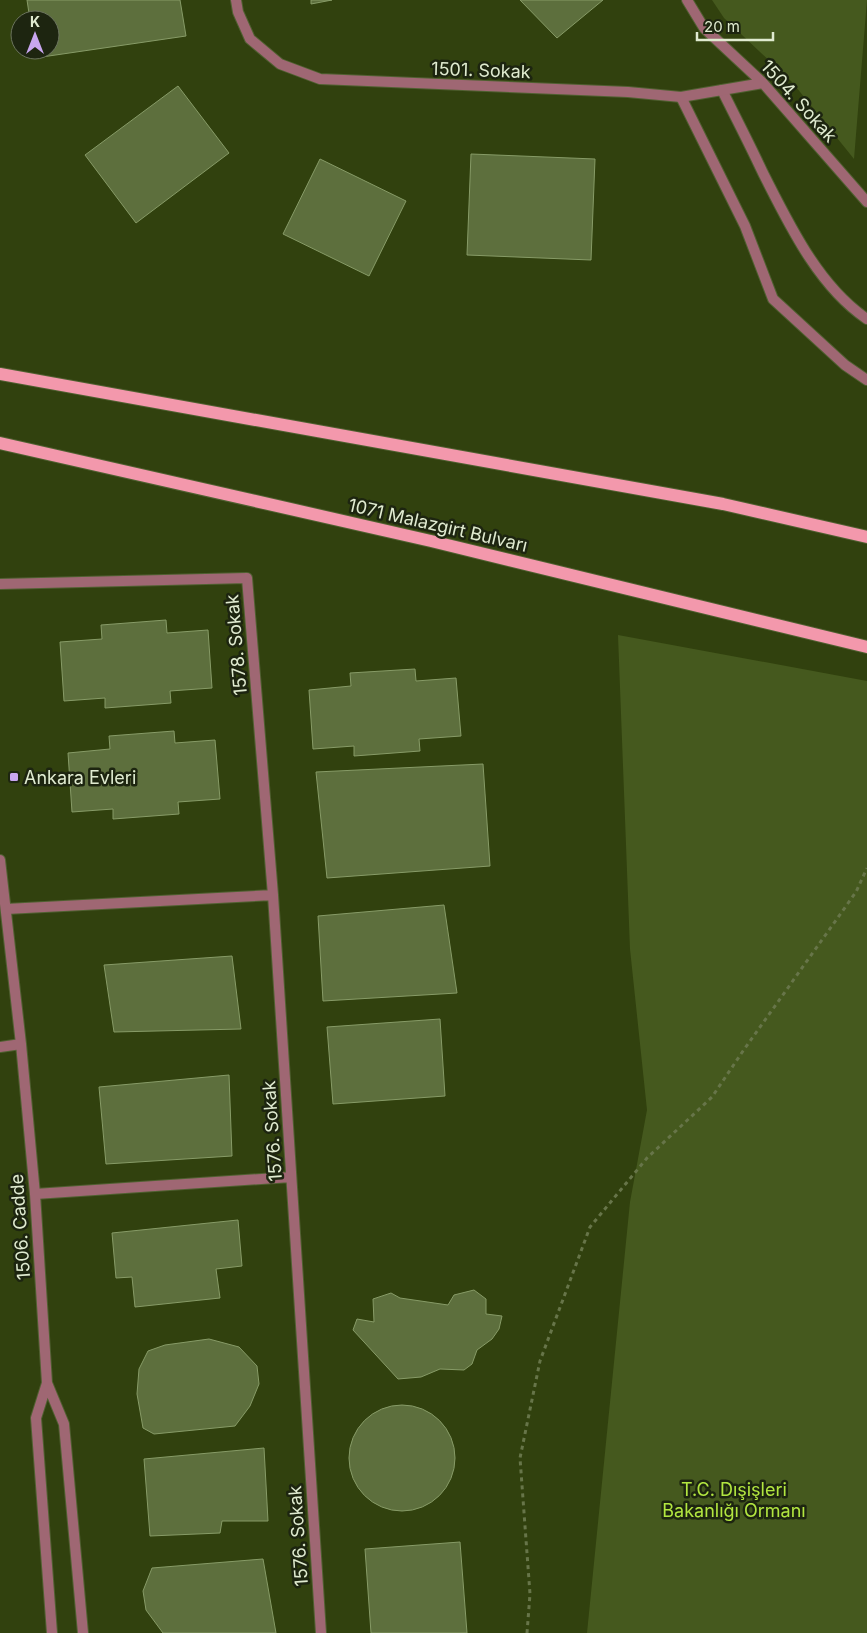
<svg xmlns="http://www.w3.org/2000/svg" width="867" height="1633" viewBox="0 0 867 1633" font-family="Inter,sans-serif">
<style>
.green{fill:#45591e}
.building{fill:#5d6f3d;stroke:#879b67}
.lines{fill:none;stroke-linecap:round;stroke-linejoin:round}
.service-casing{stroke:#506031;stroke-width:12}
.minor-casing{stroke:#506031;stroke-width:12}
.primary-casing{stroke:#506031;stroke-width:14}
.path{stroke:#677549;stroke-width:3;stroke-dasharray:4 4;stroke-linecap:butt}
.service{stroke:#9f6773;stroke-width:10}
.minor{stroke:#9f6773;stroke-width:10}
.primary{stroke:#f398ac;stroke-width:12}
.poi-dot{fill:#c8a6ef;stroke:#1d2510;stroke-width:2}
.labels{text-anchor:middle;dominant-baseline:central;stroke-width:5;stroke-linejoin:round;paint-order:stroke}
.street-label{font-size:18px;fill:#e0ebd0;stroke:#1d2510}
.poi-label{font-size:18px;fill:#e0ebd0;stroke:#1d2510;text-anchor:start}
.park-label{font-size:18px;fill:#b2e640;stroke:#1d2510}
</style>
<rect width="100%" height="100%" fill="#31410e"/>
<path class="green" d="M712 0H867L854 159 792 82 724 18Z
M618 635 867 681V1633H587L630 1202 647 1110 630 949Z"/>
<path class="building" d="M27 0H180L186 36 35 58 34 50H50V20H30Z
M311 0H332L311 4Z
M520 0H603L557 38Z
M178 86 229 153 136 223 85 155Z
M471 154 595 159 591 260 467 255Z
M320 159 406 201 369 276 283 234Z
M166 620 167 633 208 630 212 688 170 691 171 703 105 708V698L64 701 60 642 102 639 101 625Z
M415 669 416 681 456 678 461 736 419 739 420 751 354 756V746L313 749 309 690 351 686 350 673Z
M174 731 175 743 215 740 220 799 178 802 179 814 113 819V809L72 812 68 753 110 749 109 736Z
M483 764 490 866 327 878 316 772Z
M444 905 457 993 323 1001 318 916Z
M232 956 241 1029 114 1032 104 965Z
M440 1019 445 1096 333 1104 327 1027Z
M229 1075 232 1156 106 1164 99 1087Z
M238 1220 242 1266 216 1269 220 1298 135 1307 132 1277 116 1278 112 1233Z
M474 1290 486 1299V1314L502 1316 499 1329 492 1339 477 1350 472 1364 464 1370 440 1369 421 1377 398 1379 353 1330 357 1319 374 1322 373 1299 391 1293 400 1298 448 1305 454 1295Z
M209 1339 239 1347 257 1366 259 1384 250 1406 235 1426 154 1434 143 1428 137 1394 139 1369 148 1351 165 1345Z
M349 1458a53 53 0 1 1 106 0a53 53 0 1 1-106 0Z
M264 1448 268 1521H222L220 1533 150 1536 144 1459Z
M460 1542 467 1633H371L365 1549Z
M263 1559 276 1633H163L146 1610 143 1591 152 1568Z"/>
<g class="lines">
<defs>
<path id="service" d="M722 90C736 118 750 145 763 173 789 224 818 286 867 319
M681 97 745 226 773 299 845 365 867 380"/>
<path id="minor" d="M236 0 238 12 250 39 280 64 320 79 628 92 681 97 763 83
M687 0 704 28 763 83 867 202
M0 584 247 578 273 895
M0 860 21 1044 35 1194 47 1383 64 1424 83 1633
M6 909 273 895 321 1633
M0 1047 21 1044
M35 1194 291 1177
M47 1383 36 1418 52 1633"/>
<path id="primary" d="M0 374 723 504 867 537
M0 443 431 541 867 647"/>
</defs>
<use href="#service" class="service-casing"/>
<use href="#minor" class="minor-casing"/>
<use href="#primary" class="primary-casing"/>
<path class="path" d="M527 1633 530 1594 520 1458 540 1361 590 1227 647 1158 712 1097 743 1051 856 892 867 868"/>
<use href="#service" class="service"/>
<use href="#minor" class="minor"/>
<use href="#primary" class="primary"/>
</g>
<rect class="poi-dot" x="9" y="772" width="10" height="10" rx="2.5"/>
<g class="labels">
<g class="street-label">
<text transform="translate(481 70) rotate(2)">1501. Sokak</text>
<text transform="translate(799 101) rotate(48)">1504. Sokak</text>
<text transform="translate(438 525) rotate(13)">1071 Malazgirt Bulvarı</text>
<text transform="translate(236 645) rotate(-95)">1578. Sokak</text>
<text transform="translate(272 1131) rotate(-94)">1576. Sokak</text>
<text transform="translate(20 1227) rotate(-94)">1506. Cadde</text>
<text transform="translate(298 1536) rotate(-94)">1576. Sokak</text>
</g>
<g class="poi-label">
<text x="24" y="777">Ankara Evleri</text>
</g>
<g class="park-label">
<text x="734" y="1489">T.C. Dışişleri<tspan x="734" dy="21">Bakanlığı Ormanı</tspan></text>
</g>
</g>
<g transform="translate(35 35)"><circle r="24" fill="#1d2510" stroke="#6b745d"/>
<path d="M0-4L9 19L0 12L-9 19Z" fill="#c8a6ef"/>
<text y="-8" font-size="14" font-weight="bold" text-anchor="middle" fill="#e0ebd0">K</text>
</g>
<path d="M697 32v8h76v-8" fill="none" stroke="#e0ebd0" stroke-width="2.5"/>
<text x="704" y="32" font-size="15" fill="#e0ebd0" stroke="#1d2510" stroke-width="4" paint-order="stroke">20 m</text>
</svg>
